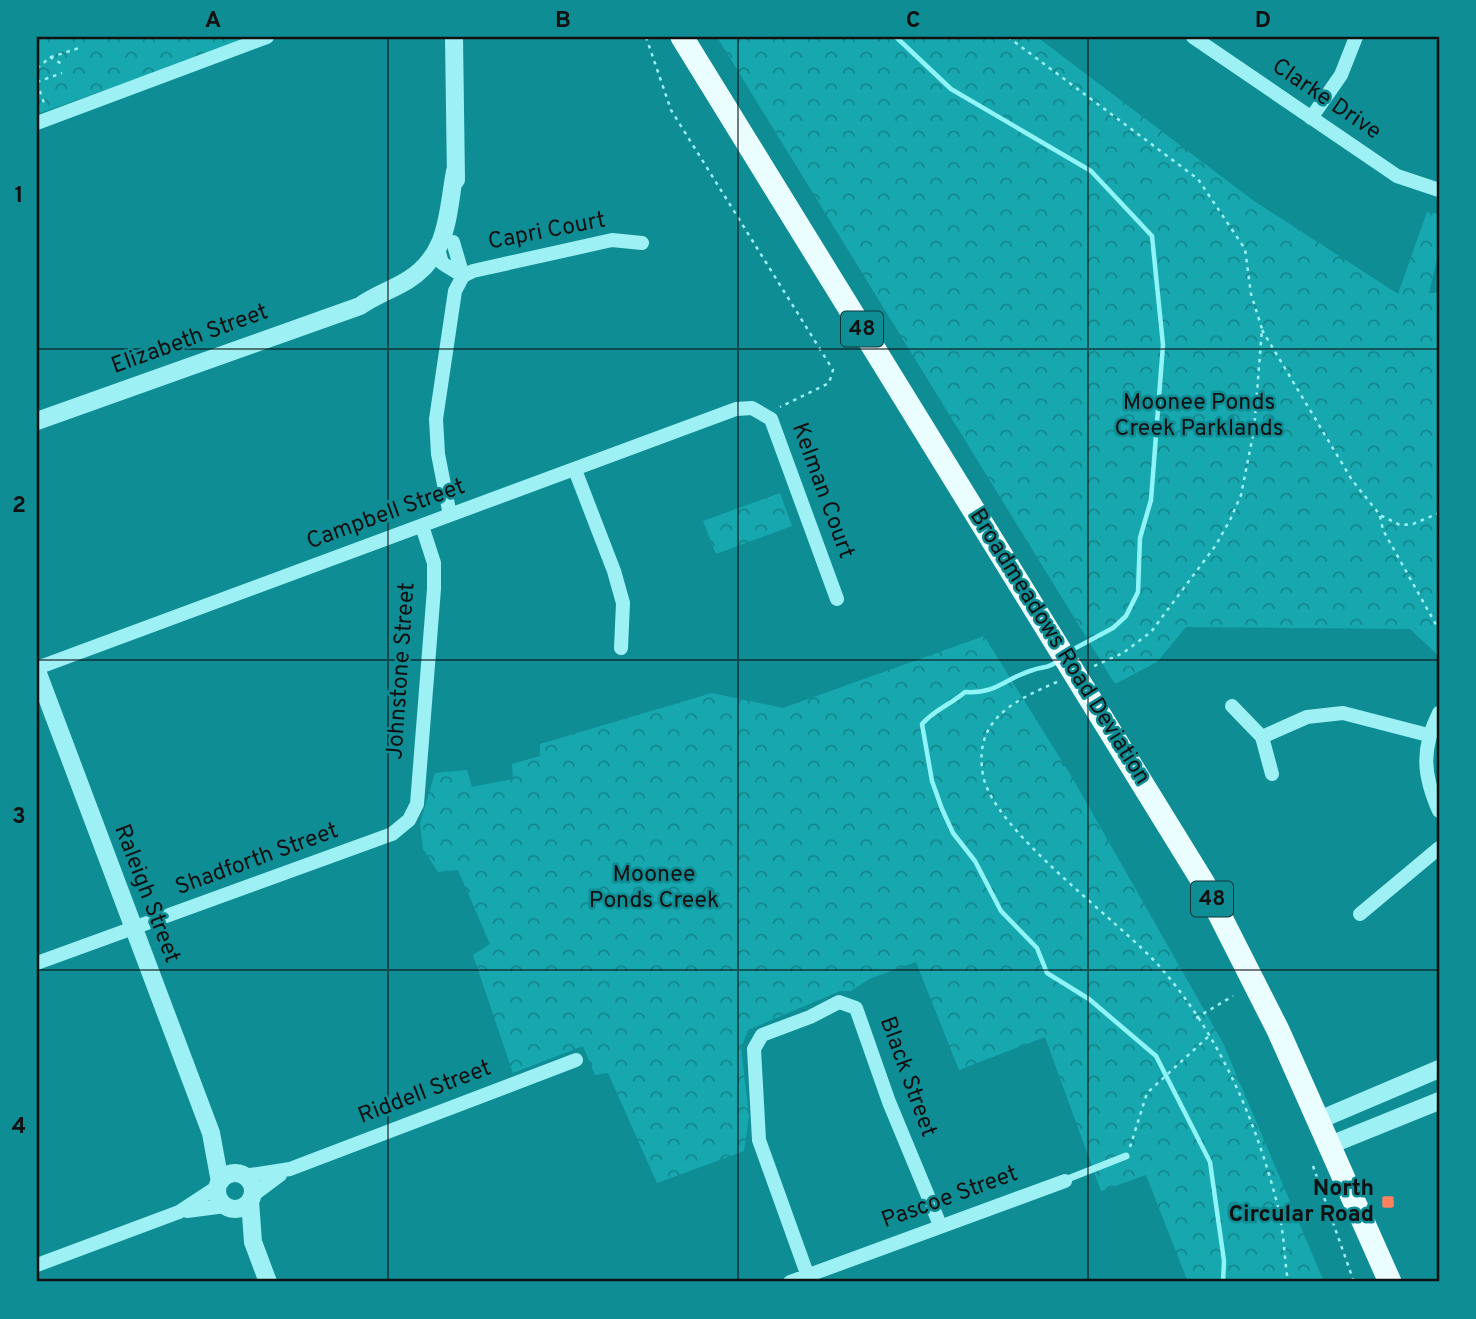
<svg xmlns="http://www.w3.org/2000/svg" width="1476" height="1319" viewBox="0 0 1476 1319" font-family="Overpass,sans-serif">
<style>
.park{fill:url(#park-crowns)}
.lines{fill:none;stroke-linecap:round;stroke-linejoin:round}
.stream{stroke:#8ff4f8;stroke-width:4.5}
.path{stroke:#9df0f4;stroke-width:2.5;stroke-dasharray:3.5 5;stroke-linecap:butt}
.service{stroke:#9df0f4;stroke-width:7}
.minor{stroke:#9df0f4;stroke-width:14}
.tertiary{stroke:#9df0f4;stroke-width:18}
.primary{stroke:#eafdff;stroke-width:23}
.grid{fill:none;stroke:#111;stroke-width:2;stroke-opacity:0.55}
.poi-dot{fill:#ff8160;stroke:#0f8d95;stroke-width:2.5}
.labels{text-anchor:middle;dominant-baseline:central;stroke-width:5;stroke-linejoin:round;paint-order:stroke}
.shield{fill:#0f8d95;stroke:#103639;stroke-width:2}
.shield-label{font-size:21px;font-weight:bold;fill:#111}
.street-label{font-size:23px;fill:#111;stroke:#0f8d95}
.park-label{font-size:23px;fill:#111;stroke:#0f8d95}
.poi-label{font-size:23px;font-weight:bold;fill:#111;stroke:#0f8d95;text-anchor:end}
.neatline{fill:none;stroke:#111;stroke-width:2.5}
.grid-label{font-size:23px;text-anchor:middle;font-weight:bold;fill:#111}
</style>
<defs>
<pattern id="park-crowns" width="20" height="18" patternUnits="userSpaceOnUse" patternTransform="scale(1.75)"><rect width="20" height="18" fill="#17a8af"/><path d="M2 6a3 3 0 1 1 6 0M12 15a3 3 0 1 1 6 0" fill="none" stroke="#13878d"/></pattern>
</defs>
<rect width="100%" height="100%" fill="#0f8d95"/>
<path class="park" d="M37 37H255L40 113 37 104Z
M717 37H1037L1254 201 1398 294 1427 212 1439 214V251L1429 293H1439V656L1410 629 1186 627 1157 662 1115 684Z
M780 493 792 526 716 554 703 521Z
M984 636 1073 779 1223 1043 1324 1282H1188L1146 1175 1101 1191 1045 1037 959 1070 916 962 869 979 851 991H840L748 1030 741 1048 749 1116 744 1151 657 1183 608 1073 595 1075 583 1046 513 1073 473 955 490 944 458 870 438 872 423 849 420 823 435 773 467 770 472 787 513 779 512 764 540 756V744L712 693 783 708Z"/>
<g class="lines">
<path class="stream" d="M896 37 951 89 1091 171 1152 236 1163 345 1151 500 1140 538 1138 592 1126 616 1113 628 1070 651
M1058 661C1048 669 1044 666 1033 670 1005 678 998 694 965 692 950 705 935 709 922 724L932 781 942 809 953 833 975 861 1001 911 1037 948 1047 973 1089 999 1156 1056 1210 1162 1224 1261 1223 1282"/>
<path class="path" d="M646 37 671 110 833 370 829 383 780 407
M1008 37 1198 179 1245 249 1251 294 1262 329 1254 430 1241 495 1231 518 1216 545 1151 632 1123 653 1092 667
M50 57 62 64
M37 68 51 57 79 48
M37 82 62 73
M37 83 45 106
M1262 330 1352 480 1380 515 1400 525 1413 524 1439 513
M1380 516 1383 530 1439 630
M1057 682C1014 701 973 719 983 775 993 831 1120 921 1161 968 1219 1035 1255 1118 1277 1203 1284 1229 1284 1257 1288 1282
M1196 1018 1233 996
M1130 1147 1147 1093 1209 1036
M1313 1166 1354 1282"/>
<path class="service" d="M1065 1180 1126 1156"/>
<path class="minor" d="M1193 37 1397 176 1439 190
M1311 118 1341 75 1356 37
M37 123 267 37
M438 249 442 263 463 276
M463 276 473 271 612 240 642 243
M575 470 614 571 623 603 621 648
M450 515 438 454 436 419 455 291 463 276 453 242
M37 668 736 409 752 408 771 419 837 599
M1232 706 1262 737 1272 774
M1439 713C1421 749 1423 775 1439 811
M1262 737 1307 717 1343 713 1428 735
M1360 914 1439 848
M37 963 392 834 409 820 417 804 434 589V563L422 526
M244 1176 290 1169 576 1060
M252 1196 280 1175
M187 1211 225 1206
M37 1265 179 1212 217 1187
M790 1282 1065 1181
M810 1282 759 1140 754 1049 762 1035 810 1017 839 1002 856 1008 889 1102 940 1225"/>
<path class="tertiary" d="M454 37 456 180
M37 421 360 306C375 295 392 290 408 280 449 254 447 215 455 171
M37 671 211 1133 220 1182
M1319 1120 1439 1069
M1330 1145 1439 1101
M217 1191a18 18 0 1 1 36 0a18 18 0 1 1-36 0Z
M250 1201 253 1242 268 1282"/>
<path class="primary" d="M682 37 1203 882 1278 1030 1390 1282"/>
</g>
<path class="grid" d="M388 37V1282M738 37V1282M1088 37V1282M37 349H1439M37 660H1439M37 970H1439"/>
<rect class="poi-dot" x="1381" y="1195" width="14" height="14" rx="3.5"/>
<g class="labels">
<g class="shield">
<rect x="841" y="311.5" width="42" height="35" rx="5"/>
<rect x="1191" y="881.5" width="42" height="35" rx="5"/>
</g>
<g class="shield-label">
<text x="862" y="329">48</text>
<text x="1212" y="899">48</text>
</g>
<g class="street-label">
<text transform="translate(1326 100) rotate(34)">Clarke Drive</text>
<text transform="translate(547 232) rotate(-11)">Capri Court</text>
<text transform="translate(190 340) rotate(-20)">Elizabeth Street</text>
<text transform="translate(822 491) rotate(70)">Kelman Court</text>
<text transform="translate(386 515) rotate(-20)">Campbell Street</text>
<text transform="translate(1059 647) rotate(58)">Broadmeadows Road Deviation</text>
<text transform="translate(402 671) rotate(-86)">Johnstone Street</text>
<text transform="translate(257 860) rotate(-20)">Shadforth Street</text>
<text transform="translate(146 894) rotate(69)">Raleigh Street</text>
<text transform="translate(907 1077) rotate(70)">Black Street</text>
<text transform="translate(425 1093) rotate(-21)">Riddell Street</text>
<text transform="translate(950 1198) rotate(-20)">Pascoe Street</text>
</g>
<g class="park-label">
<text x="1199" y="403">Moonee Ponds<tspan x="1199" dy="26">Creek Parklands</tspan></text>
<text x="654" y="875">Moonee<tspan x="654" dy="26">Ponds Creek</tspan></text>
</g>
<g class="poi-label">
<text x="1374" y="1189">North<tspan x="1374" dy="26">Circular Road</tspan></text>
</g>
</g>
<rect width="1476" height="1319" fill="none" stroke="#0f8d95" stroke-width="77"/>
<rect x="38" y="38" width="1400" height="1242" class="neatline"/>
<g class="grid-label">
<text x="213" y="27">A</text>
<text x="563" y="27">B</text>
<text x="913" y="27">C</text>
<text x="1263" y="27">D</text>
<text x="19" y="202">1</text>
<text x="19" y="512">2</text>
<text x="19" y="823">3</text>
<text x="19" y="1133">4</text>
</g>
</svg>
